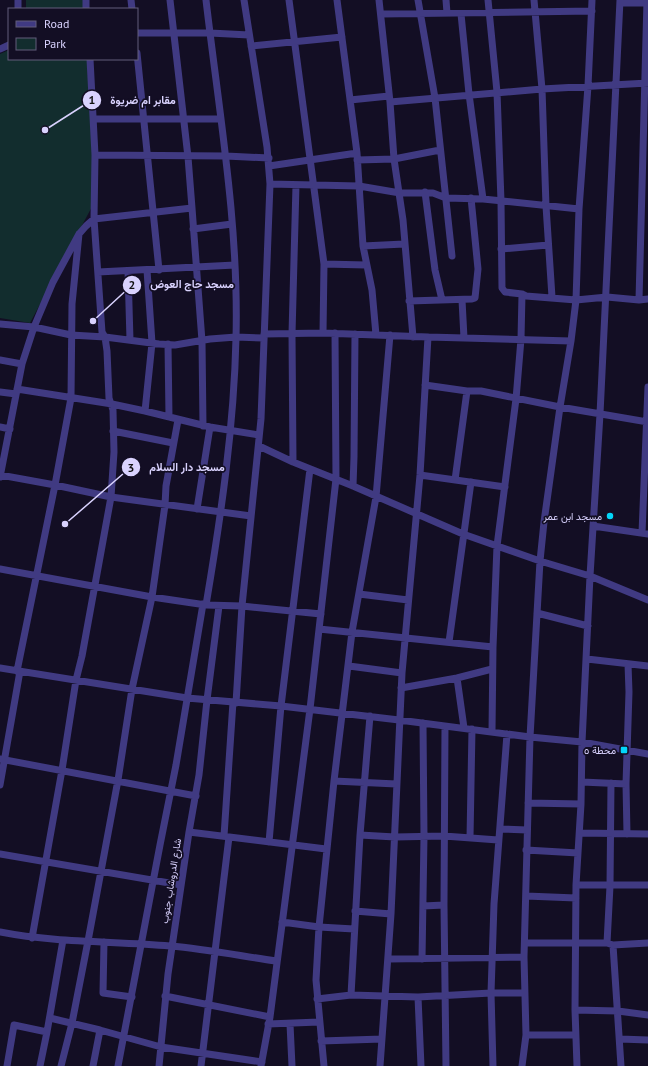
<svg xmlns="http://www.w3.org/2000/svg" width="648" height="1066" viewBox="0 0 648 1066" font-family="'PT Sans',Vazirmatn,sans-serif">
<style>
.green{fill:#122d2e}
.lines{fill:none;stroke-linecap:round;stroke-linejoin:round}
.minor{stroke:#403a82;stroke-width:7}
.poi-dot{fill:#03d5f9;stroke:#130e24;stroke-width:1.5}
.labels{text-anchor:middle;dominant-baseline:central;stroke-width:3.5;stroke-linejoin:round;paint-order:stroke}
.poi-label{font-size:10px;fill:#d9d2fe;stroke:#130e24;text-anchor:end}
.street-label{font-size:10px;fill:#d9d2fe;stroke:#130e24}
.leader{fill:none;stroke:#d9d2fe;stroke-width:1.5}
.callout-dot{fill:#d9d2fe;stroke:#130e24;stroke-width:1.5}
.mark-label{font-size:12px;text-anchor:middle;font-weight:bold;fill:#111}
.callout-label{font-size:11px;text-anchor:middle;font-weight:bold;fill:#d9d2fe;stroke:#130e24;stroke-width:3.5;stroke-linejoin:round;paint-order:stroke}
</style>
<rect width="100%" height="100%" fill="#130e24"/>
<path class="green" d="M26 0H84L85 9H26Z
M9 50V59H87L95 201 30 323 0 318V54Z"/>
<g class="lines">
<path class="minor" d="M86 0V9
M131 0 132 9
M170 0 188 157 192 208 202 341 203 426
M289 0 324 264 323 333
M337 0 357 153 363 246 372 290 376 335
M379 0 390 102 394 159 403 220 413 337
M418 0 435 98 452 256
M446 0 447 13
M488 0 497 92 501 201 502 288 505 292 522 294
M534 0 542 89 546 206 552 297
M620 3H648
M18 9V0
M381 14 592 11
M461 14 469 94 483 199
M137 33H210L249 35
M251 46 342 37
M0 49 9 45
M137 53 159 270
M350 100 389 96
M390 102 542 89 648 83
M94 119H221
M95 155 226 156 269 158
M357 160 394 159 440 150
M269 166 357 153
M270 184 359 186 400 193H433L446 198 483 199 579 209
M425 192 435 270 442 300
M193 229 232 224
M363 246 404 244
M501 249 548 245
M324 264 366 265
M128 271 130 340
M98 272 235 265
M462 300 464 338
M639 300 647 0
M409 301 472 299 475 298 478 269 471 198
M0 324 34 327 71 335 105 337 159 344 175 345 210 339 236 337 264 338
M264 334 323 333 428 337
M168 344 169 417
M0 360 22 364
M425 385 467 391H481L560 407 648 422
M17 389 112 404 145 411 210 427 259 435
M0 392 16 394
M145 411 152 343 147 270
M0 427 10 429
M113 431 173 443
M259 446 293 462 353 486 463 534 540 561 590 576 648 600
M293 462 292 334 296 185
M0 475 55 485 111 497 251 516
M420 475 505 487
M0 477 22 364 34 327 53 282 79 234 86 226 94 219 192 208
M455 480 467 391
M353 486 354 457 355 334
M197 509 210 427
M593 526 648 534
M642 533 648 387
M0 569 152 597 206 605 242 606 321 614
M359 594 408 600
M206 605C221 516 234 427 236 338 239 225 219 112 206 0
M537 613 588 626
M319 629 493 647
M449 642 471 482
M587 659 648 666
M349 666 402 673
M0 668 187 698 281 706 399 720 530 737 582 742 648 754
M17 671 55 485 71 398 72 304 79 234
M457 678 464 728
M401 688 457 678 492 669
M236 703 242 606 261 419 270 184 267 147 244 0
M445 726 444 905 446 1066
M492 731 493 647 497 546 516 399 521 339 522 294 526 296 576 300 607 297 639 300 648 299
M0 759 196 796
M334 781 396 784
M582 782 626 784
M0 785 20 671
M528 803 581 804
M500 829 527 830
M189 832 326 849
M580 833 648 834
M627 834 626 784 629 692 628 664
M360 835 395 837 444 836 498 840
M224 836 233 702
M470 838 472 729
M269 842 281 706 310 469
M526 850 578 853
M0 854 181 885
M576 885H648
M526 896 576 898
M423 906 444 905
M355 911 391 914
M282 922 319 927 354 929
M0 932C56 943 114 941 170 946 206 949 241 956 276 961
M32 938 62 770 76 680 82 656 111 497 114 452 113 410 109 398 107 351 105 337 102 332 94 219 95 155 90 59
M104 942 103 993 132 997
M525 943H607L613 945 648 943
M607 943 610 886 611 783
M613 945 621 1066
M389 959 524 957
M422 959 424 837 423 723
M351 995 360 835 370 716
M165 996 270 1017
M418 997 421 1066
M317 999 351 995 418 997 491 993H525
M575 1010 618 1011 648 1015
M50 1018 100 1030 161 1047 262 1062
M268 1024 319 1022
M290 1024 292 1066
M526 1035H575
M620 1039 648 1040
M321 1041 382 1039
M7 1066 14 1025 47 1032
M40 1066 47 1032 63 940
M61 1066 72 1023 88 941 118 780 132 689 152 597 165 505 166 486 178 420
M93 1066 100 1030
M118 1066 160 845 176 765 203 604
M159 1066 168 974 189 832 199 775 207 700 219 606
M201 1066 229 837
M261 1066 270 1017 310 709 336 479 335 333
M324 1066 316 980 319 927 334 781 352 632 376 497 390 335
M380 1066 391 914 402 673 420 475 428 337 571 341
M493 1066 491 993 494 904 507 734
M522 1066 526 1035 524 957 530 737 540 561 544 522 560 407 571 341 576 300 579 209 588 86 592 0
M577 1066 575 1010 576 885 581 804 582 742 590 576 600 414 620 0"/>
</g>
<g class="poi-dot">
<circle cx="610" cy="516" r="4"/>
<rect x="620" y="746" width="8" height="8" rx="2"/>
</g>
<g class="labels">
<g class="poi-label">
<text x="602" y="516">مسجد ابن عمر</text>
<text x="616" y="750">محطة ٥</text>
</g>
<g class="street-label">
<text transform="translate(171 881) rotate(-81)">شارع الدروشاب جنوب</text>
</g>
</g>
<path class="leader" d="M45 130L92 100M93 321L132 285M65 524L131 467"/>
<g class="callout-dot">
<circle cx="45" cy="130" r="4"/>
<circle cx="93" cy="321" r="4"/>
<circle cx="65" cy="524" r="4"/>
<circle cx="92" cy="100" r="10"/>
<circle cx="132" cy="285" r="10"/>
<circle cx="131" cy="467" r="10"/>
</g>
<g class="mark-label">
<text x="92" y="104">1</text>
<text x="132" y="289">2</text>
<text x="131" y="472">3</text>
</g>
<g class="callout-label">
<text x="143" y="104">مقابر ام ضريوة</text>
<text x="192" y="288">مسجد حاج العوض</text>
<text x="187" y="471">مسجد دار السلام</text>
</g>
<rect x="8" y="8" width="130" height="52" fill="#130e24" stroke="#625c7b"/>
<rect x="16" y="21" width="20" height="6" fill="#403a82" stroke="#625c7b"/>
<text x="44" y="28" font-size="12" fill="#d9d2fe">Road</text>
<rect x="16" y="38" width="20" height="12" fill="#122d2e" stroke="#625c7b"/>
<text x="44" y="48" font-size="12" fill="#d9d2fe">Park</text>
</svg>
